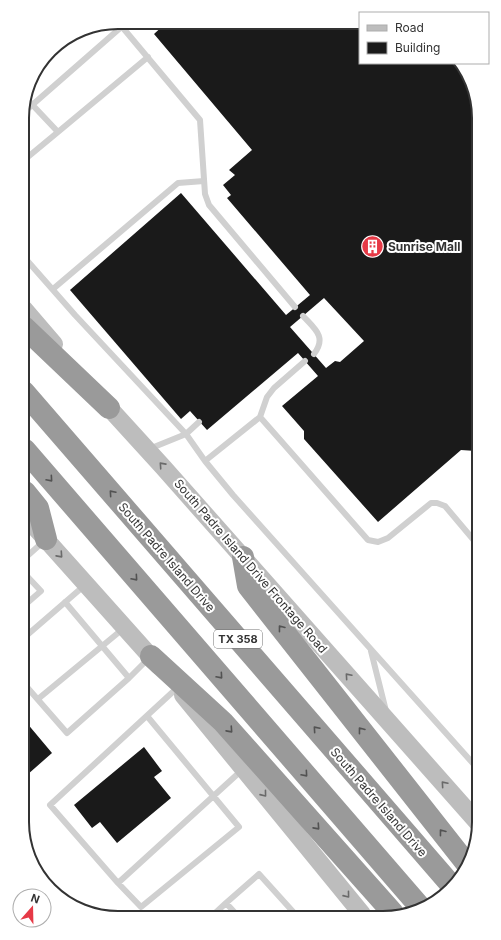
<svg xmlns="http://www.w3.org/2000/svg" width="501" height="940" viewBox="0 0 501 940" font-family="Inter,sans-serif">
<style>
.building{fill:#1a1a1a;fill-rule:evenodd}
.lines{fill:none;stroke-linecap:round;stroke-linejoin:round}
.service{stroke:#d0d0d0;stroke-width:6}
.secondary{stroke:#bdbdbd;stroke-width:18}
.motorway{stroke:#9a9a9a;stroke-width:22}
.oneway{stroke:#6a6a6a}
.oneway2{stroke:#525252}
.labels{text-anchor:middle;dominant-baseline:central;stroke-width:4;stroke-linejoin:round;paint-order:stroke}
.shield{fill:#fff;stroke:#707070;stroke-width:1}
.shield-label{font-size:11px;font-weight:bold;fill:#333}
.poi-label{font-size:12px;font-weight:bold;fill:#333;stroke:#fff;text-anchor:start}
.street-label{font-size:12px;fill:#333;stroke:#fff}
.rim{fill:none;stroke:#333;stroke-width:2}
</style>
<rect width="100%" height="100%" fill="#fff"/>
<path class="building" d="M167 22 360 24V63H458L474 87 476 451 461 450 378 522 304 439V431L282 406 318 376 298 353 207 430 190 411 181 419 70 290 181 193 286 315 310 295 227 198 231 195 223 185 235 175 229 170 252 150 154 34ZM324 298 364 341 340 362 335 361 326 368 290 327Z
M26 722 52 753 27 775Z
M144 747 162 771 154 777 171 798 117 843 100 822 92 828 74 805Z"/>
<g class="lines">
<path class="service" d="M118 22 200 120 205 194 209 205 295 307
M23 113 127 22
M58 132 148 57
M23 161 58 132 25 97
M24 257 75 315 186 434 205 461
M53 289 178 183 204 181
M303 316C315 329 327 337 314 354
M305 361 274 388 267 397 260 417 205 461 233 495 478 769
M260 417 368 540 378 542 388 538 431 503H437L445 506 477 544
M149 449 186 434 199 422
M25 558 43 542
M25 574 41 591 26 604
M26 636 85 585
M371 651 386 711
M129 678 148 659
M26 686 67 733 129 678 65 602
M177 688 50 805 118 883 242 770
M38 699 124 628
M118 883 141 907 239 827 147 716
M226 903 259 874 296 915
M212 916 226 903 237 915"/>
<path class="secondary" d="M24 309 54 344
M101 399 163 467 479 824
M25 516 159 666
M183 695 362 914"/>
<path class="motorway" d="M24 327 109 408
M24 392 452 886
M25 450 421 908
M25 492 38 508 46 539
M243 557 248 586 466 863
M151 656 223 722 393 913"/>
</g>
<defs><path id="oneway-chevron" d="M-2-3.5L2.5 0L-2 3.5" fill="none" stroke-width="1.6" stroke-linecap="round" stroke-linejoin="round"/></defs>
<g class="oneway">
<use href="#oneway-chevron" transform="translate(162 465) rotate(-132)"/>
<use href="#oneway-chevron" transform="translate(60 555) rotate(48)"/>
<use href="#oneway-chevron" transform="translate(348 676) rotate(-131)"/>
<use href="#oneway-chevron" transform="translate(444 784) rotate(-131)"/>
<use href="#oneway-chevron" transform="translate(264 794) rotate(51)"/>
<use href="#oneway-chevron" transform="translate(347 895) rotate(51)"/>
</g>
<g class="oneway2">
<use href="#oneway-chevron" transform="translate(50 479) rotate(49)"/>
<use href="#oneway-chevron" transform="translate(112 493) rotate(-131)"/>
<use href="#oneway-chevron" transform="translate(135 578) rotate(49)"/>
<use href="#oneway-chevron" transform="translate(281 628) rotate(-128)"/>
<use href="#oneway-chevron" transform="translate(220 676) rotate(49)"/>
<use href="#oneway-chevron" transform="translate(316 729) rotate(-131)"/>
<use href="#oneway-chevron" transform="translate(230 730) rotate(48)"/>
<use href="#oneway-chevron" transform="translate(361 730) rotate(-128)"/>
<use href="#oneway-chevron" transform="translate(305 774) rotate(49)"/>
<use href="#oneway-chevron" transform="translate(317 827) rotate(48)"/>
<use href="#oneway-chevron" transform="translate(442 832) rotate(-128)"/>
</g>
<defs>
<symbol id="building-disc" viewBox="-11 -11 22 22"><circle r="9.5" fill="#e63946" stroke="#fff"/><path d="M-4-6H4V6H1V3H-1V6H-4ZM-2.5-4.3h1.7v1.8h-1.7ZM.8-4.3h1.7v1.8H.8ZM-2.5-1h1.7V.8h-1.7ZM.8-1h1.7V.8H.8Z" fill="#fff"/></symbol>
</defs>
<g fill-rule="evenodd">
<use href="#building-disc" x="360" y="234" width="25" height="25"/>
</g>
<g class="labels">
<rect class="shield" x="214" y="630" width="48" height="18" rx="3"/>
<g class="shield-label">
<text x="238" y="639">TX 358</text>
</g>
<g class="poi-label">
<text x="388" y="246">Sunrise Mall</text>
</g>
<g class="street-label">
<text transform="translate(167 557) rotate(49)">South Padre Island Drive</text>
<text transform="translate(251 566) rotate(49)">South Padre Island Drive Frontage Road</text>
<text transform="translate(379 802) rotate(49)">South Padre Island Drive</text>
</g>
</g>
<path d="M0 0H501V940H0ZM118 29H383A89 89 0 0 1 472 118V822A89 89 0 0 1 383 911H118A89 89 0 0 1 29 822V118A89 89 0 0 1 118 29Z" fill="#fff" fill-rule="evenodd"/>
<path class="rim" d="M118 29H383A89 89 0 0 1 472 118V822A89 89 0 0 1 383 911H118A89 89 0 0 1 29 822V118A89 89 0 0 1 118 29Z"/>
<rect x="359" y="12" width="130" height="52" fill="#ffffff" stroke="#adadad"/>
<rect x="367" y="25" width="20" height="6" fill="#bdbdbd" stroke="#adadad"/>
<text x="395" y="32" font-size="12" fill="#333333">Road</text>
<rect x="367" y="42" width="20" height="12" fill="#1a1a1a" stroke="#adadad"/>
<text x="395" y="52" font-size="12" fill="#333333">Building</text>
<g transform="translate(32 908) rotate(20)"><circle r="19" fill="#ffffff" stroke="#adadad"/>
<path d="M0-3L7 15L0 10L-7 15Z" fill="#e63946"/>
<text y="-6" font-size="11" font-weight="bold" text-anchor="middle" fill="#333333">N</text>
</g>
</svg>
